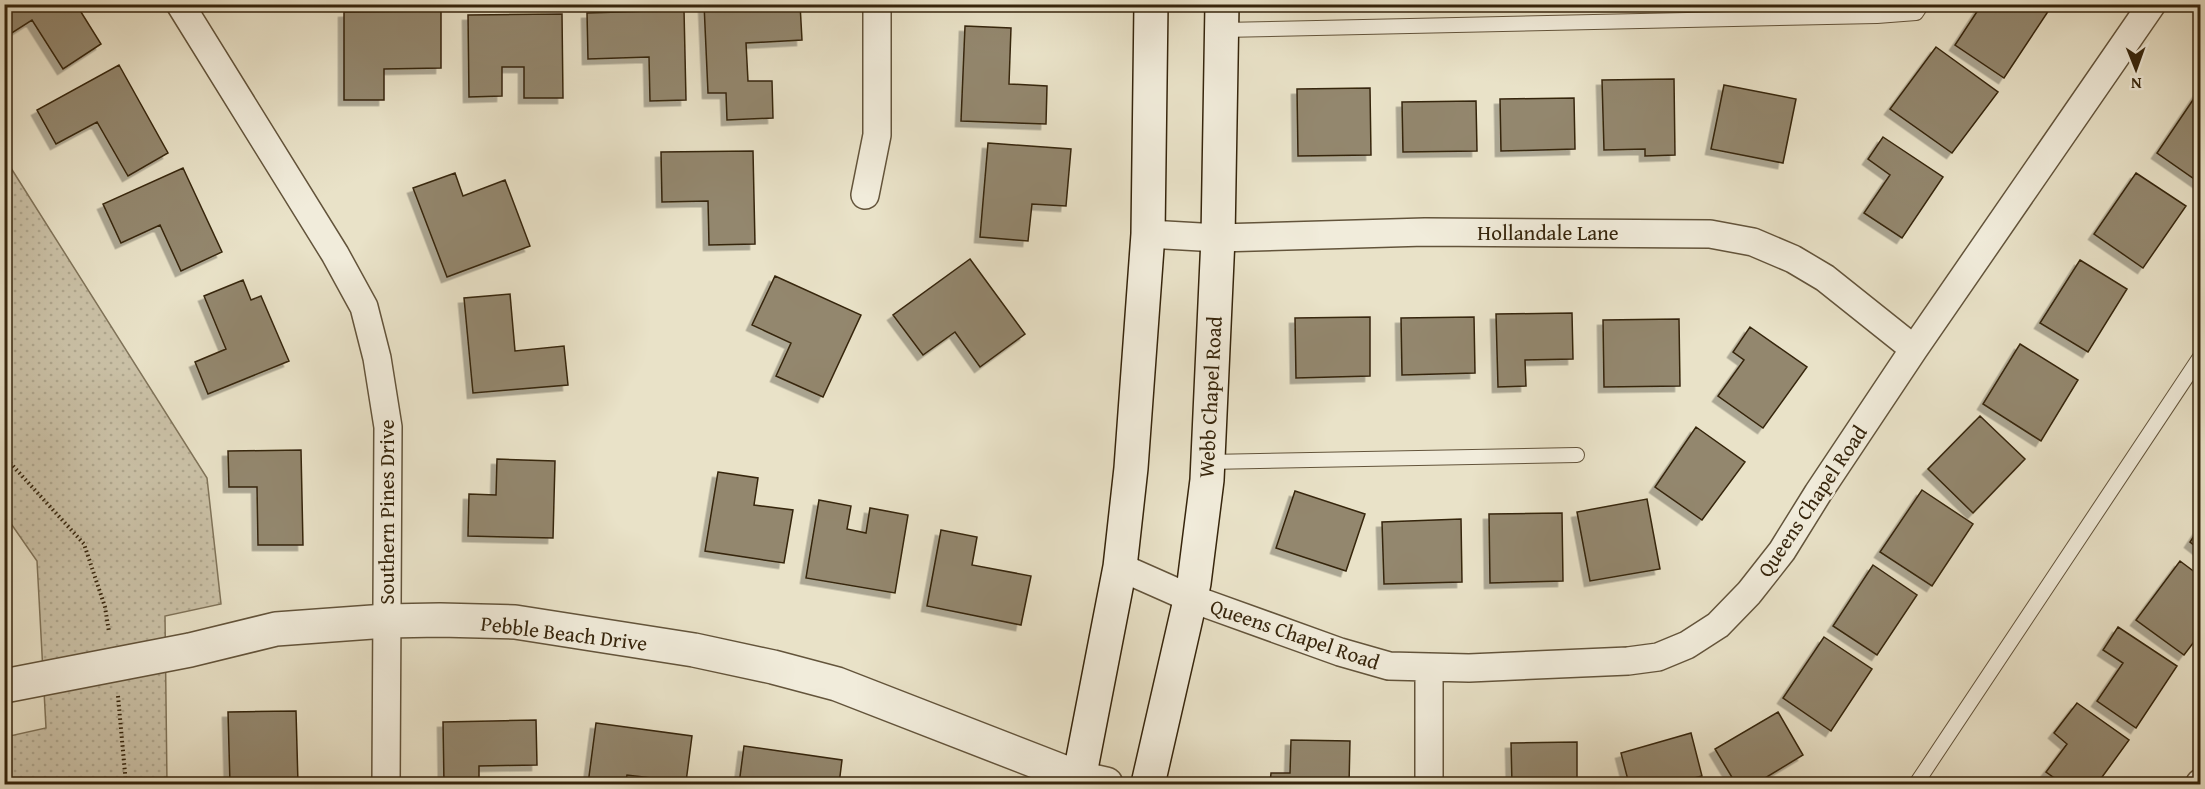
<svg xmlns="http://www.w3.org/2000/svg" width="2205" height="789" viewBox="0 0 2205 789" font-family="'Gentium Book Plus',serif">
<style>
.grass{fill:url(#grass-dots);stroke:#80745a;stroke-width:1.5}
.building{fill:#93876e;stroke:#36250c;stroke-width:1.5;filter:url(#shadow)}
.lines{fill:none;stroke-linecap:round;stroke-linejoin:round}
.service-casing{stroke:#63543b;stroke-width:16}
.minor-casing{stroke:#63543b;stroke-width:30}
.tertiary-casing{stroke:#63543b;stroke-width:36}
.secondary-casing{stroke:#36250c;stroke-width:36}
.path{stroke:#36250c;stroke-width:4;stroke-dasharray:1.5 3;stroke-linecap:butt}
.service{stroke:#f1ecdb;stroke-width:14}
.minor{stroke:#f1ecdb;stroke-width:27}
.tertiary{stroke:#f1ecdb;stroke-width:33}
.secondary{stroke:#f1ecdb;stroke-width:33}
.labels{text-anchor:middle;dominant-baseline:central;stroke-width:5;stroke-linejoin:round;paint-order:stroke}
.street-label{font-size:21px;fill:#36250c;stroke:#f1ecdb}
</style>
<defs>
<pattern id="grass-dots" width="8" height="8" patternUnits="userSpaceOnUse" patternTransform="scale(1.5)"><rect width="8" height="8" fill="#cbc2a8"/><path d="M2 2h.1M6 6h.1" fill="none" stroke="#afa78f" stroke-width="1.8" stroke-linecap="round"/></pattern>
<filter id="shadow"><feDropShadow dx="-5.5" dy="5.5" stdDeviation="0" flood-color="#0004"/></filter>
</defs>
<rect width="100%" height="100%" fill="#e9e2c8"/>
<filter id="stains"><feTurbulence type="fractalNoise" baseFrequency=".00333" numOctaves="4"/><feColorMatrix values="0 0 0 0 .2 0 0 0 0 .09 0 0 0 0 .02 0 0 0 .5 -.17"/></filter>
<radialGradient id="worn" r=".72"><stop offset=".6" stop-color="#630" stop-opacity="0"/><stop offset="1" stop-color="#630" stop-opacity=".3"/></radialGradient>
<path class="grass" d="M4 157 207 478 221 604 165 616 167 784H5V737L46 728 37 561 5 515Z"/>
<path class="building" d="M4 4H76L101 44 63 69 32 20 4 38Z
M704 4H800L802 40 746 43 748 81H772L773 118 727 120 726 93H708Z
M1982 4H2053L2004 78 1955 45Z
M684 10 686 100 650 101 649 57 588 59 587 13Z
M441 11V68L384 69V100H344V12Z
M562 14 563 98H524V67H502V96L469 97 468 15Z
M965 26 1011 28 1009 84 1047 86 1046 124 961 121Z
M1936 47 1998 92 1952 153 1890 109Z
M119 65 168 153 128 176 97 122 56 144 37 110Z
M1674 79 1675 155 1645 156V149L1604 150 1602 80Z
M1724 85 1796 99 1783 163 1711 149Z
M1370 88 1371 155 1298 156 1297 89Z
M2199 91 2200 92V183L2157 153Z
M1574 98 1575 149 1501 151 1500 99Z
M1476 101 1477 151 1403 152 1402 102Z
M1883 137 1943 177 1902 238 1864 213 1890 175 1868 159Z
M988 143 1071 149 1066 206 1032 204 1028 241 980 237Z
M753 151 755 244 709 245 708 201 662 202 661 152Z
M183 168 222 252 181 271 160 225 121 243 103 204Z
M455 173 463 196 505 180 530 246 447 277 413 188Z
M2136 173 2186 206 2143 268 2094 234Z
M970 259 1025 334 980 367 955 332 923 355 893 315Z
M2080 260 2127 289 2088 352 2040 323Z
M775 276 861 315 823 397 776 376 791 343 752 325Z
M243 280 251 300 261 296 289 361 208 394 195 362 226 349 204 296Z
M510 294 515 351 564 346 568 385 473 393 464 298Z
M1572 313 1573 359 1525 360 1526 386 1498 387 1496 314Z
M1370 317V376L1296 378 1295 318Z
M1474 317 1475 373 1402 375 1401 318Z
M1679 319 1680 386 1604 387 1603 320Z
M1750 327 1807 367 1763 428 1718 396 1744 360 1733 352Z
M2020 344 2078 380 2041 441 1983 404Z
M1980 416 2025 459 1973 513 1928 469Z
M1696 427 1745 462 1702 520 1655 487Z
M301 450 303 545H258L257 487H229L228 451Z
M497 459 555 461 553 538 468 536 469 494 496 495Z
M718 472 758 478 754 505 793 510 784 563 705 551Z
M1922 490 1973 524 1932 586 1880 552Z
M1295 491 1365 514 1346 571 1276 548Z
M1647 499 1660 569 1590 581 1577 512Z
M819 500 851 506 847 529 866 533 870 508 908 515 895 593 806 578Z
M1562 513 1563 581 1490 583 1489 514Z
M1461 519 1462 582 1384 584 1382 522Z
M2200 527V550L2190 542Z
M941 530 977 537 972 565 1031 576 1021 625 927 606Z
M2180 561 2200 576V634L2184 655 2136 620Z
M1873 565 1917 595 1877 655 1833 626Z
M2118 627 2177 666 2136 728 2097 701 2123 663 2103 650Z
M1824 637 1872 669 1831 731 1783 698Z
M2077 703 2129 740 2097 784H2063L2046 772 2067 744 2054 733Z
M296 711 298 784H230L228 712Z
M1778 712 1803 755 1765 778 1769 784H1736L1715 749Z
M536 720 537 765 479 766V784H444L443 722Z
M596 723 692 736 686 782 627 775 625 784H588Z
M1691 733 1702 776 1670 784H1629L1621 753Z
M1291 740 1350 741 1349 784H1270L1271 773H1290Z
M1577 742V784H1512L1511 743Z
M744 746 842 760 839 784H739Z"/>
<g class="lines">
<defs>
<path id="service" d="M1222 30 1877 16 1916 13 1922 4
M1208 462 1577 455
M1916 784 2200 357"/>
<path id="minor" d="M180 4 335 254 364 307 377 358 388 427 386 784
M865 195 877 135V4
M1148 234 1218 238 1425 232 1710 234 1753 242 1793 259 1825 278 1914 349
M1120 567 1190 598 1340 652 1389 666 1469 668 1628 661 1658 657 1687 645 1718 625 1749 593 1782 551 1818 493 1914 349 2152 4
M1429 667V784
M2200 784V783"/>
<path id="tertiary" d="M4 686 190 650 276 629 386 621 440 620 515 622 694 650 773 667 837 684 1079 778 1106 784"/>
<path id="secondary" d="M1078 784 1120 567 1131 468 1148 234 1151 4
M1148 784 1194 583 1207 480 1218 238 1222 4"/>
</defs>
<use href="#service" class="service-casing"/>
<use href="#minor" class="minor-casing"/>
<use href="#tertiary" class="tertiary-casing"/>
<use href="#secondary" class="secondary-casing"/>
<path class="path" d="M4 456 84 544 105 607 109 632
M118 696 126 784"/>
<use href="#service" class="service"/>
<use href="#minor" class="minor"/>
<use href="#tertiary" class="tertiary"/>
<use href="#secondary" class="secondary"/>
</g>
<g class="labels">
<g class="street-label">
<text x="1548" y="232">Hollandale Lane</text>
<text transform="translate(1210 397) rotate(-87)">Webb Chapel Road</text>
<text transform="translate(1812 501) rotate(-56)">Queens Chapel Road</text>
<text transform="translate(386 512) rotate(-90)">Southern Pines Drive</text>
<text transform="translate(564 633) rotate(7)">Pebble Beach Drive</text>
<text transform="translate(1295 634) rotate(19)">Queens Chapel Road</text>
</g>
</g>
<rect width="2205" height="789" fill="none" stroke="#e9e2c8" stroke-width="24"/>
<rect x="6" y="6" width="2193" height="777" fill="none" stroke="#36250c" stroke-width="3"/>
<rect x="12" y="12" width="2181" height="765" fill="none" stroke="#36250c" stroke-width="1.5"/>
<g transform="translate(2136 69) rotate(179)" stroke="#f1ecdb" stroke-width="4.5" paint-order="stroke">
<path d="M0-4.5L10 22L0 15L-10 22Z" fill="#36250c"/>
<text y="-9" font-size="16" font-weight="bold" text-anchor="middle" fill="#36250c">N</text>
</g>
<rect width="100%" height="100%" filter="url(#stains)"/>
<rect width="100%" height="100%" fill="url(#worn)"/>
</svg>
